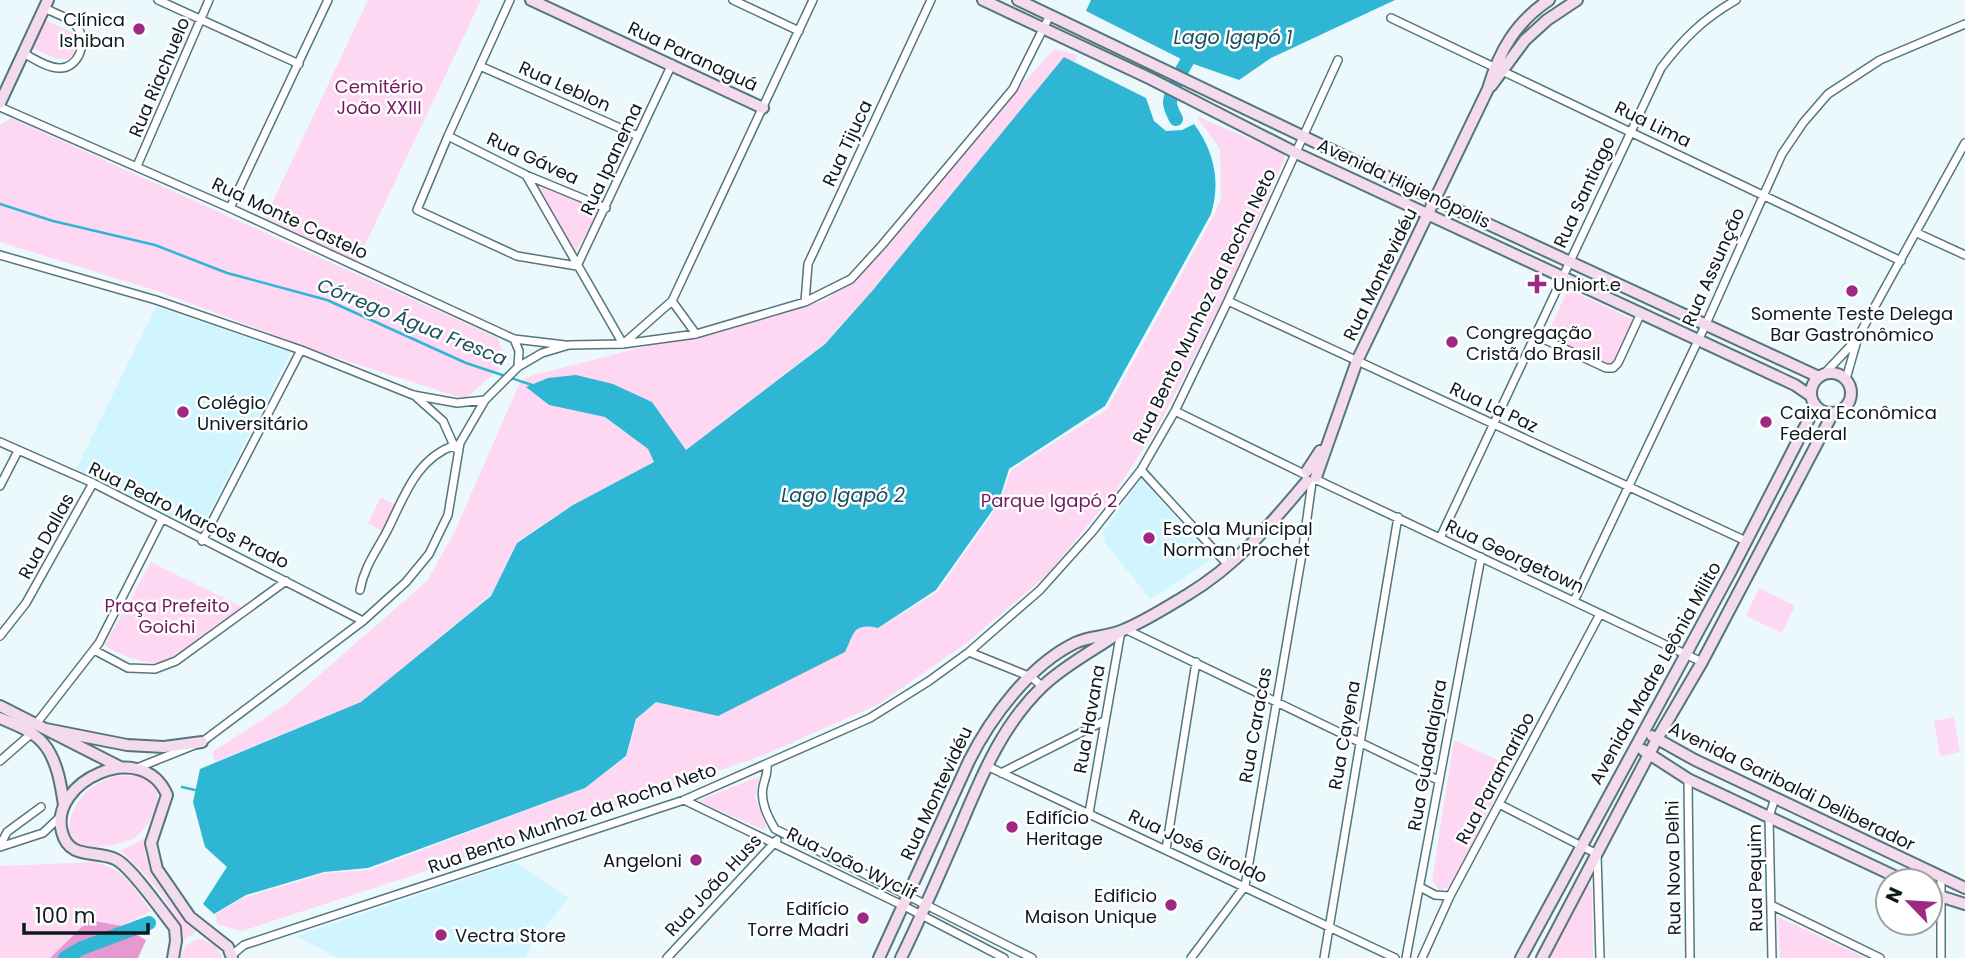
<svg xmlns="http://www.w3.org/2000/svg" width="1965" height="958" viewBox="0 0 1965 958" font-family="Poppins,sans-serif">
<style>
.built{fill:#d1f5ff}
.green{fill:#fed8f2}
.forest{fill:#e698d0}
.water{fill:#2eb6d4}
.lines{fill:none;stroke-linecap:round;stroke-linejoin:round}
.stream{stroke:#2eb6d4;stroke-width:2.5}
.river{stroke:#2eb6d4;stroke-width:14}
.street-casing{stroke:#55757e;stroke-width:10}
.secondary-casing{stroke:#55757e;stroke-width:14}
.street{stroke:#fff;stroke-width:7}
.secondary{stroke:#f4daed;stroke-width:10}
.poi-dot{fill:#9d2984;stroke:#fff;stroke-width:2.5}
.labels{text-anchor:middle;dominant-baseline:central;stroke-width:5;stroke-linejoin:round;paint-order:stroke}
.poi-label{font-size:18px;fill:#0c191d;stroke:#fff;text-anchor:start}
.street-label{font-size:18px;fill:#0c191d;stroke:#fff}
.park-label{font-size:18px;fill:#731861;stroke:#fff}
.water-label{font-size:19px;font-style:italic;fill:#194f5c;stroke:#fff}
</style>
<rect width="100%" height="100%" fill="#ebf9fd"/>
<path class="built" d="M156 307 291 352 200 531 75 471Z
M1141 478 1213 559 1150 599 1105 543 1103 532Z
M516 862 569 898 534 940 526 958H338L296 936Z"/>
<path class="green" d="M368 0H481L357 262 265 218Z
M43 19 72 32 78 42 71 59H57L30 47Z
M1054 49 1078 55 1074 62 1064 58 873 290 824 344 686 450 652 402 527 387 549 405 605 417 648 449 654 462 573 505 517 542 491 595 361 702 215 762 212 752 285 705 427 581 454 533 520 382 530 376 827 300Z
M1196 116 1284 153 1285 157 1233 281 1159 425 1116 491 1047 575 968 642 879 704 764 755 423 872 242 931 217 924 216 914 243 898 325 873 369 870 585 788 626 757 637 719 656 702 718 715 844 652C855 636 851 621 879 628L937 592 999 504 1011 470 1107 409 1214 215 1221 199 1220 149Z
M11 118 498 338 505 364 465 399 316 351 160 292 0 242V125Z
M533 181 602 208 574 254Z
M1568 289 1634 320 1612 366 1547 336Z
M381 497 397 506 384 532 368 523Z
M151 562 244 608C225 623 180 665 156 663 137 662 120 654 104 646Z
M1759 588 1795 606 1782 633 1746 616Z
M1954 717 1960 752 1940 756 1934 721Z
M1454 740 1511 766 1451 886 1439 890 1432 880Z
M115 776C124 776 134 775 142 778 173 789 152 826 134 838 123 844 110 846 97 847 56 849 67 811 87 791 95 784 105 780 115 776Z
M760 776 755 797 766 826 764 830 698 801Z
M145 838C145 849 145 857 149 867 155 883 183 920 196 932L183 941C180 911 143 870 120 851Z
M94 862C126 870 133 886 151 911L122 926 89 920 50 958H0V866Z
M1587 884 1592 887 1593 958H1547Z
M1778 917 1866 958H1780Z
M202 939 215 944 223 958H180C183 946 190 940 202 939Z"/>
<path class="forest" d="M89 920 122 926 146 940 138 958H50Z"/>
<path class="water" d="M1091 0H1395L1271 58 1239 80 1185 61 1086 11Z
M1064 57 1146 98 1154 121 1166 131 1182 130 1194 124C1214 151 1221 181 1211 214L1105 406 1009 469 999 501 936 590 878 628C852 622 854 635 845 652L718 716 656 702 636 719 626 756 585 788 368 868 324 872 246 895 214 914 203 904 227 867 205 847 193 802 200 769 361 702 491 596 517 543 573 505 654 462 648 449 605 417 549 405 526 387 548 378 576 375 613 384 652 402 686 450 825 344 873 290Z"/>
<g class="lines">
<path class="stream" d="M0 204 53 221 155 245 227 273 327 300 466 363 532 385
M182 787 195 790"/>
<path class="river" d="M1176 119C1174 115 1170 108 1170 103 1170 91 1188 56 1197 48
M65 958 82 948 149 923"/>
<defs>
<path id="street" d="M158 0 299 64
M510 0 448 136 417 210 517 256 577 266
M733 0 799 31
M1391 18 1901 261
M23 53C33 58 47 68 59 68 78 69 89 42 77 27 71 18 54 13 44 8
M480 66 638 136
M0 107 230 208 514 339 565 345
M448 136 526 175 606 208
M137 166 209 0
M526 175 623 344
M230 208 328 0
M1917 233 1965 255
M0 255 156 300 301 350 413 395 457 403 485 400
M577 266 672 64
M672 301 696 334
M1228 301 1746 541
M805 302 808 264 931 0
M1535 335 1606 368H1613L1618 363 1641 313
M514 339 519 351 518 367
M623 344 672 301 813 0
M1824 374 1858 338
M1846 379 1858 337 1965 143
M414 395 443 421 455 448
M1175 411 1304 474
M0 442 93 483 363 621
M1141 470 1228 565
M1315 479 1702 662
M0 486 18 451
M1440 538 1661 68C1684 38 1703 19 1736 0
M202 541 301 350
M360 590C364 567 376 552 387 531 404 498 415 459 455 445
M1574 601 1705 326 1782 154 1803 123 1828 94 1880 60 1965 24
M1125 629 1438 780
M0 636 26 603 93 483
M94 650 128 668 155 669 176 661 286 581
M969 652 1031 677 1042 686
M36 724 99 643 162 519
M0 761 32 733
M767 765C768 773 765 778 763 787 760 802 768 817 775 829L1032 958
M987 766 1395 958
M137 768 202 742 363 621 406 582 429 554 448 515 460 443 485 400 518 367 542 353 569 345 623 344 696 334 805 302 851 279 882 245 1013 89 1050 15
M1001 773 1104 721
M1688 779 1690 958
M684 800 904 906 1004 958
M1499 804 1597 854 1600 958
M1089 813 1121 631
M0 846 7 832 41 807
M0 847 43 833 61 816
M1166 849 1196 662
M1941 878V958
M1420 887 1435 895 1450 896
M1771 905 1880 958
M232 955 244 945 684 800 870 718 929 681 969 652 1040 590 1092 532 1141 470 1175 411 1228 301 1338 60
M667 958 777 840
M1191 958 1245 886 1302 554 1312 482
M1324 958 1398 517
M1406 958 1481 557
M1422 958 1450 896 1600 614
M1772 958 1769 817 1775 798"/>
<path id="secondary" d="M531 0 763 108
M983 0 1151 79 1296 153 1795 385 1811 396
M1018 0 1436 200 1819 377
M1491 86 1525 40 1547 20 1577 0
M0 103 48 0
M1811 393a20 20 0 1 1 40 0a20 20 0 1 1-40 0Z
M1307 471 1320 451
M1316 477 1357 361 1488 89C1499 51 1516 22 1549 0
M0 706 120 767
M0 718C14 724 33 731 43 743 57 759 61 785 64 805
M46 729 127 745 164 747 202 742
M1652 736 1695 760 1965 888
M1643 750 1688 779 1905 881
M1930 893 1965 904
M173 958 176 941 175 928C163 913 130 865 115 859 95 850 69 860 62 832 48 782 142 737 167 795L151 843 157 869 190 917 228 947 232 958
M879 958 969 761C991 717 1030 665 1075 643 1089 636 1106 637 1121 631 1144 622 1167 607 1187 595 1237 565 1270 525 1307 481
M901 958C922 915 941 871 960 827 982 775 1002 725 1043 686 1065 665 1093 651 1117 634
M1521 958 1731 571 1810 417 1814 403
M1542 958 1657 739 1702 662 1833 413"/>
</defs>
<use href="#street" class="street-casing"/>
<use href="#secondary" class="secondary-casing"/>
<use href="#street" class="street"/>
<use href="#secondary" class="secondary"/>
</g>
<g class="poi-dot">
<circle cx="139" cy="29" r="7"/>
<path d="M1533.5 273.5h7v7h7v7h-7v7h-7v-7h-7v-7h7z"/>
<circle cx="1852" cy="291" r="7"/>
<circle cx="1452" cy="342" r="7"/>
<circle cx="183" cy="412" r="7"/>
<circle cx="1766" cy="422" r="7"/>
<circle cx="1149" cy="538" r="7"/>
<circle cx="1012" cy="827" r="7"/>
<circle cx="696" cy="860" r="7"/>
<circle cx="1171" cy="905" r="7"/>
<circle cx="863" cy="918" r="7"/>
<circle cx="441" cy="935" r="7"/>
</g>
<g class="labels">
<g class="poi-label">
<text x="125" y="19" text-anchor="end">Clínica<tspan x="125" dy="21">Ishiban</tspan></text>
<text x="1553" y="284">Uniort.e</text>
<text x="1852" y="313" text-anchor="middle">Somente Teste Delega<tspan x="1852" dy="21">Bar Gastronômico</tspan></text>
<text x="1466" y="332">Congregação<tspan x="1466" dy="21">Cristã do Brasil</tspan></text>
<text x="197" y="402">Colégio<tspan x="197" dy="21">Universitário</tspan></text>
<text x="1780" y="412">Caixa Econômica<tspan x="1780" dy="21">Federal</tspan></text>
<text x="1163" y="528">Escola Municipal<tspan x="1163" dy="21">Norman Prochet</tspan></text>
<text x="1026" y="817">Edifício<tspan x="1026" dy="21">Heritage</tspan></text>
<text x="682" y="860" text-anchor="end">Angeloni</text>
<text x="1157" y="895" text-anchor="end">Edificio<tspan x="1157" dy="21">Maison Unique</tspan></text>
<text x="849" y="908" text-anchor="end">Edifício<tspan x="849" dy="21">Torre Madri</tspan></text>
<text x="455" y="935">Vectra Store</text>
</g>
<g class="street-label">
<text transform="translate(693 56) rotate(25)">Rua Paranaguá</text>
<text transform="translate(159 77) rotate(-67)">Rua Riachuelo</text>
<text transform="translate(565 86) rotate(24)">Rua Leblon</text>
<text transform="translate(1653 124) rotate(26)">Rua Lima</text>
<text transform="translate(847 143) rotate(-65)">Rua Tijuca</text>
<text transform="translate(533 158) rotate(25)">Rua Gávea</text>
<text transform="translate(611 159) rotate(-65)">Rua Ipanema</text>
<text transform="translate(1404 183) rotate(25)">Avenida Higienópolis</text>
<text transform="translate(1584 192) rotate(-65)">Rua Santiago</text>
<text transform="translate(290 218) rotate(25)">Rua Monte Castelo</text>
<text transform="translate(1713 267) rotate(-66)">Rua Assunção</text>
<text transform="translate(1380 274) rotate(-64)">Rua Montevidéu</text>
<text transform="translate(1204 306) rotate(-64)">Rua Bento Munhoz da Rocha Neto</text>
<text transform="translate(1494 407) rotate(25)">Rua La Paz</text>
<text transform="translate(189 515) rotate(26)">Rua Pedro Marcos Prado</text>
<text transform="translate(46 536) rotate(-61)">Rua Dallas</text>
<text transform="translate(1515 556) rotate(25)">Rua Georgetown</text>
<text transform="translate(1655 673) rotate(-61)">Avenida Madre Leônia Milito</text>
<text transform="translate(1089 719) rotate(-80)">Rua Havana</text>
<text transform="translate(1255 725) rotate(-80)">Rua Caracas</text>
<text transform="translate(1344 735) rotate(-80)">Rua Cayena</text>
<text transform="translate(1427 755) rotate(-80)">Rua Guadalajara</text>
<text transform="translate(1495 778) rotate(-62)">Rua Paramaribo</text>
<text transform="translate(1792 786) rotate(26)">Avenida Garibaldi Deliberador</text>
<text transform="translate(936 793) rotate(-65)">Rua Montevidéu</text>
<text transform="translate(572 818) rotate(-19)">Rua Bento Munhoz da Rocha Neto</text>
<text transform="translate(1198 846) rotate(25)">Rua José Giroldo</text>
<text transform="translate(852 863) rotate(26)">Rua João Wyclif</text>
<text transform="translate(1673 868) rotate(-91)">Rua Nova Delhi</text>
<text transform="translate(1755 878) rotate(-91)">Rua Pequim</text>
<text transform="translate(713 885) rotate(-47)">Rua João Huss</text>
</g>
<g class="park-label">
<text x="379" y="86">Cemitério<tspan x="379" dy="21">João XXIII</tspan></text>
<text x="1049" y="500">Parque Igapó 2</text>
<text x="167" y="605">Praça Prefeito<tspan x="167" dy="21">Goichi</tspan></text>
</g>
<g class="water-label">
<text x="1233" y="37">Lago Igapó 1</text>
<text transform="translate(412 322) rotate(22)">Córrego Água Fresca</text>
<text x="843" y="495">Lago Igapó 2</text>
</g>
</g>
<g transform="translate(1909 902) rotate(295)"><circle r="33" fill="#ffffff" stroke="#9ea3a5" stroke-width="2"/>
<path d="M0-5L12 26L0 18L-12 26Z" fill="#9d2984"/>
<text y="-10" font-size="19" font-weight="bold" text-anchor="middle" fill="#0c191d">N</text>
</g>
<path d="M24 923v10h124v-10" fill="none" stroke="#0c191d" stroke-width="3.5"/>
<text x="35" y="923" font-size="21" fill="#0c191d" stroke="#ffffff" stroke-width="5" paint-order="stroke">100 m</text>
</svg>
